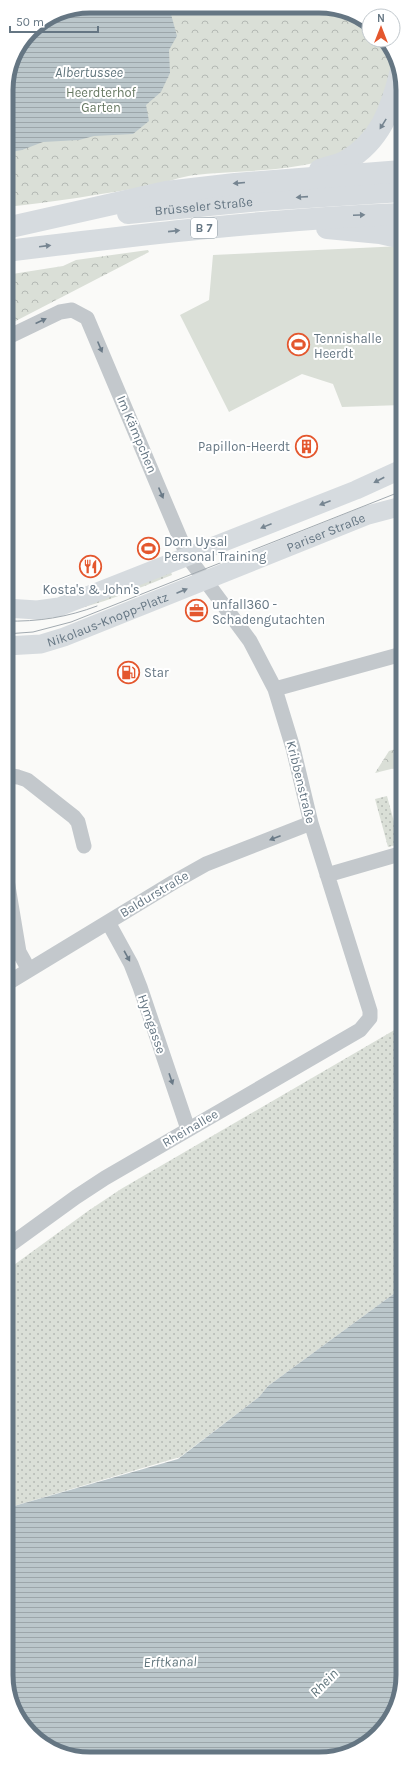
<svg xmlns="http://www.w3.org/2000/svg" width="409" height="1765" viewBox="0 0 409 1765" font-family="Karla,sans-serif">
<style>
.grass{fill:url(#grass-dots)}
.park{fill:url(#park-crowns)}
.garden{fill:#dadfd7}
.water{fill:url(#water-rules)}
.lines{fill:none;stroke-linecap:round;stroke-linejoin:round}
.minor{stroke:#c3c8cc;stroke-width:15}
.major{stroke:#d6dbdf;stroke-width:19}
.highway{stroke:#d6dbdf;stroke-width:22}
.tram{stroke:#a2aab0;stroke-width:1}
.oneway{fill:#768591}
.oneway2{fill:#6a7a87}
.labels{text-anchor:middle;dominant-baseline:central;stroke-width:4;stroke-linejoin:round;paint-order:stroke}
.shield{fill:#fff;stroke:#939fa8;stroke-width:1}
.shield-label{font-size:12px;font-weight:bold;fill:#657683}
.park-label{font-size:13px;fill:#687a64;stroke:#fff}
.street-label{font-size:13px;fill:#657683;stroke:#fff}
.poi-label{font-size:13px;fill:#657683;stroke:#fff;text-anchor:start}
.water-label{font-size:14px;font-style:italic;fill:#60757c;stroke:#fff}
.rim{fill:none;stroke:#657683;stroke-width:5}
</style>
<defs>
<pattern id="grass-dots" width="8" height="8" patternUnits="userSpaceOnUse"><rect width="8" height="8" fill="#dadfd7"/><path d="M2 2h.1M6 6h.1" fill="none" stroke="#b4b9b4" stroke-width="1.8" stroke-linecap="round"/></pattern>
<pattern id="park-crowns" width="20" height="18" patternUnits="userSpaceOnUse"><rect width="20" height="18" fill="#dadfd7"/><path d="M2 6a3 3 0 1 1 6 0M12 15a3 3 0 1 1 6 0" fill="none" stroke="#b4b9b4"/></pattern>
<pattern id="water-rules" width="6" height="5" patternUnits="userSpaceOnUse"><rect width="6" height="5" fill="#bbc7cb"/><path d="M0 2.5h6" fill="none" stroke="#9ca6aa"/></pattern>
</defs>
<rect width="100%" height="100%" fill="#fafaf8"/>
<path class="grass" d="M170 569 172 575C119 596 65 620 6 618V614Z
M387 796 400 844 388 847 375 799Z
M403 1025V1287L268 1386 259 1397 180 1457 7 1508V1270L88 1211 121 1189Z"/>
<path class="park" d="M90 6 336 8 369 25V40H383L394 62C385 96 376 129 346 150 313 173 235 170 194 175 179 177 165 183 150 186 102 194 55 202 6 207V84L12 57 31 30 58 12Z
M148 250 149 252 6 326V275L63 266 76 260Z
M402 747 403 766 375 773 389 751Z"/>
<path class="garden" d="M402 246V405L342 407 333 384 302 374 229 412 180 315 209 300 213 255Z"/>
<path class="water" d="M90 6 169 7 177 36 169 50 170 73 161 92 146 105 149 121 133 134 94 136 79 140 43 142 22 150 6 153V84L12 57 31 30 58 12Z
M403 1287V1681L382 1731 361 1748 331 1758 73 1757 27 1731 7 1687V1508L178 1459 259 1397 268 1386Z"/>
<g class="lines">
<path class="minor" d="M6 338 60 312 72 310 87 318 188 557 250 641 275 689 293 748 311 823 370 1011V1018L360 1030 105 1178 76 1197 7 1247
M275 689 402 654
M6 775 18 777 27 780 74 817 78 822 84 846
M6 874 19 952 29 970
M327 875 403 853
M108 922 131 964 140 987 188 1129
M6 984 174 882 206 864 311 823"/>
<g class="major">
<path d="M6 608 37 610 59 607 356 490 402 469"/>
<path id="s1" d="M6 646 41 644 64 637 368 515 402 506"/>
</g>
<g class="highway">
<path d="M320 170C328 167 339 165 346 161 380 141 391 110 400 74"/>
<path id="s2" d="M128 213 261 200 402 191"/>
<path d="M6 228 166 192 235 184 402 171"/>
<path d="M327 228 380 233 402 238"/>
<path d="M6 251C138 235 270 219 402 214"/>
</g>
<path class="tram" d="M6 621C38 622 68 617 97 606
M6 634 33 632 71 622 402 491"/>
</g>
<defs><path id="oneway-solid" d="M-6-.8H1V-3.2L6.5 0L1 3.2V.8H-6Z"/></defs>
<g class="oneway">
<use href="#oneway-solid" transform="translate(383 124) rotate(122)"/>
<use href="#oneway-solid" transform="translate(239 183) rotate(175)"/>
<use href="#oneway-solid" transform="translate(302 197) rotate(176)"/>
<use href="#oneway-solid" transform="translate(359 215) rotate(-2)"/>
<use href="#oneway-solid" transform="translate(174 231) rotate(-6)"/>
<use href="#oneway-solid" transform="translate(45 246) rotate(-7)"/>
<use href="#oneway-solid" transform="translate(379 480) rotate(152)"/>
<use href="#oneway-solid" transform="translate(325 503) rotate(159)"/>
<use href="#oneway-solid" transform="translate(266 526) rotate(158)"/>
<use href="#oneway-solid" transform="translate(182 591) rotate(-23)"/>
</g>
<g class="oneway2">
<use href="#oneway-solid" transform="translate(41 321) rotate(-25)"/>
<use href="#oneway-solid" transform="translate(100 347) rotate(67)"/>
<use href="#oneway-solid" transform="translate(161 493) rotate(67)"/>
<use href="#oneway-solid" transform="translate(275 838) rotate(159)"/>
<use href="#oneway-solid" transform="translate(127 956) rotate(61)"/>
<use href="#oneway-solid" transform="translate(171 1079) rotate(71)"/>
</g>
<defs>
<symbol id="stadium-ring" viewBox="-11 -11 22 22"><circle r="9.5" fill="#fff" stroke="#e4572e" stroke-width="1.5"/><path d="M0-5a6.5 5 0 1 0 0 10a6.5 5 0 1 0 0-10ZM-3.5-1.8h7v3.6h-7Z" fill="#e4572e"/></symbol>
<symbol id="building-ring" viewBox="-11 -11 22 22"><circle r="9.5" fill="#fff" stroke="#e4572e" stroke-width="1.5"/><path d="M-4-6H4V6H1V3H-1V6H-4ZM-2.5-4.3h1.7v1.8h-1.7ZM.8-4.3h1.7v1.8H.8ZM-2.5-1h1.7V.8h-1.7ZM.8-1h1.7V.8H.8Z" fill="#e4572e"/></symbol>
<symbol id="restaurant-ring" viewBox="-11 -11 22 22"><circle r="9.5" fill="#fff" stroke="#e4572e" stroke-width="1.5"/><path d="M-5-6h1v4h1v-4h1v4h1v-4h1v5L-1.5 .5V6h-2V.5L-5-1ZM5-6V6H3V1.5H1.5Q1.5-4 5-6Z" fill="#e4572e"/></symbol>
<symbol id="office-ring" viewBox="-11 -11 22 22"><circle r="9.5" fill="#fff" stroke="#e4572e" stroke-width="1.5"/><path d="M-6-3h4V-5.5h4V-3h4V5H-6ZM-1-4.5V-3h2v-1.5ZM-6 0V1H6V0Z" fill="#e4572e"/></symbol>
<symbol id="fuel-ring" viewBox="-11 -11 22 22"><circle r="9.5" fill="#fff" stroke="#e4572e" stroke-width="1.5"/><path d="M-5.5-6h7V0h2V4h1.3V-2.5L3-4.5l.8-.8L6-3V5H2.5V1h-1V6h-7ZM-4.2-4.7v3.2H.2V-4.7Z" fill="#e4572e"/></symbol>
</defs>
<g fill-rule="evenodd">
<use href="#stadium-ring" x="286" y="332" width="25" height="25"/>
<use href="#building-ring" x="294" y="434" width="25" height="25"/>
<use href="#stadium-ring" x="136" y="536" width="25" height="25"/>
<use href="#restaurant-ring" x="78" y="554" width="25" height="25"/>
<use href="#office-ring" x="184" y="598" width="25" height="25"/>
<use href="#fuel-ring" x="116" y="660" width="25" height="25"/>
</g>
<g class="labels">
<rect class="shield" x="191" y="218" width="26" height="20" rx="3"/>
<g class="shield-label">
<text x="204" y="228">B 7</text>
</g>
<g class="park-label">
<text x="101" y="92">Heerdterhof<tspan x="101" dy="15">Garten</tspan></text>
</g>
<g class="street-label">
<text stroke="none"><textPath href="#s2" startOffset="76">Brüsseler Straße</textPath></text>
<text transform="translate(137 434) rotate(67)">Im Kämpchen</text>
<text stroke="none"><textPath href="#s1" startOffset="341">Pariser Straße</textPath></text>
<text stroke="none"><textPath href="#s1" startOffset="106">Nikolaus-Knopp-Platz</textPath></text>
<text transform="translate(301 782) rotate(76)">Kribbenstraße</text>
<text transform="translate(154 894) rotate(-31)">Baldurstraße</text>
<text transform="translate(152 1024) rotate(71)">Hymgasse</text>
<text transform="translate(190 1128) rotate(-30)">Rheinallee</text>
</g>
<g class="poi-label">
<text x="314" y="338">Tennishalle<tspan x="314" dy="15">Heerdt</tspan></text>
<text x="290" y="446" text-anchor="end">Papillon-Heerdt</text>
<text x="164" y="541">Dorn Uysal<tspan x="164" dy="15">Personal Training</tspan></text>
<text x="91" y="589" text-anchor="middle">Kosta's &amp; John's</text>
<text x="212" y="604">unfall360 -<tspan x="212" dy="15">Schadengutachten</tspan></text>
<text x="144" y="672">Star</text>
</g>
<g class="water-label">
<text x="89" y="72">Albertussee</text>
<text transform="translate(170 1662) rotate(-1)">Erftkanal</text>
<text transform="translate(324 1683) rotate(-45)">Rhein</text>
</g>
</g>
<path d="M0 0H409V1765H0ZM90 13H319A77 77 0 0 1 396 90V1675A77 77 0 0 1 319 1752H90A77 77 0 0 1 13 1675V90A77 77 0 0 1 90 13Z" fill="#fff" fill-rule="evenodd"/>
<path class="rim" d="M90 13H319A77 77 0 0 1 396 90V1675A77 77 0 0 1 319 1752H90A77 77 0 0 1 13 1675V90A77 77 0 0 1 90 13Z"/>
<g transform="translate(381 28)"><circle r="19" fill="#ffffff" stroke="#c1c8cd"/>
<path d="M0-3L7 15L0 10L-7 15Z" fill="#e4572e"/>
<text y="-6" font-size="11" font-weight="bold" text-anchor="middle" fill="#657683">N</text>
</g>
<path d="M10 26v6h88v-6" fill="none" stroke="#657683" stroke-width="2"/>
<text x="16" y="26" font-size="12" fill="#657683" stroke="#ffffff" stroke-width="3" paint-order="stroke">50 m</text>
</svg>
